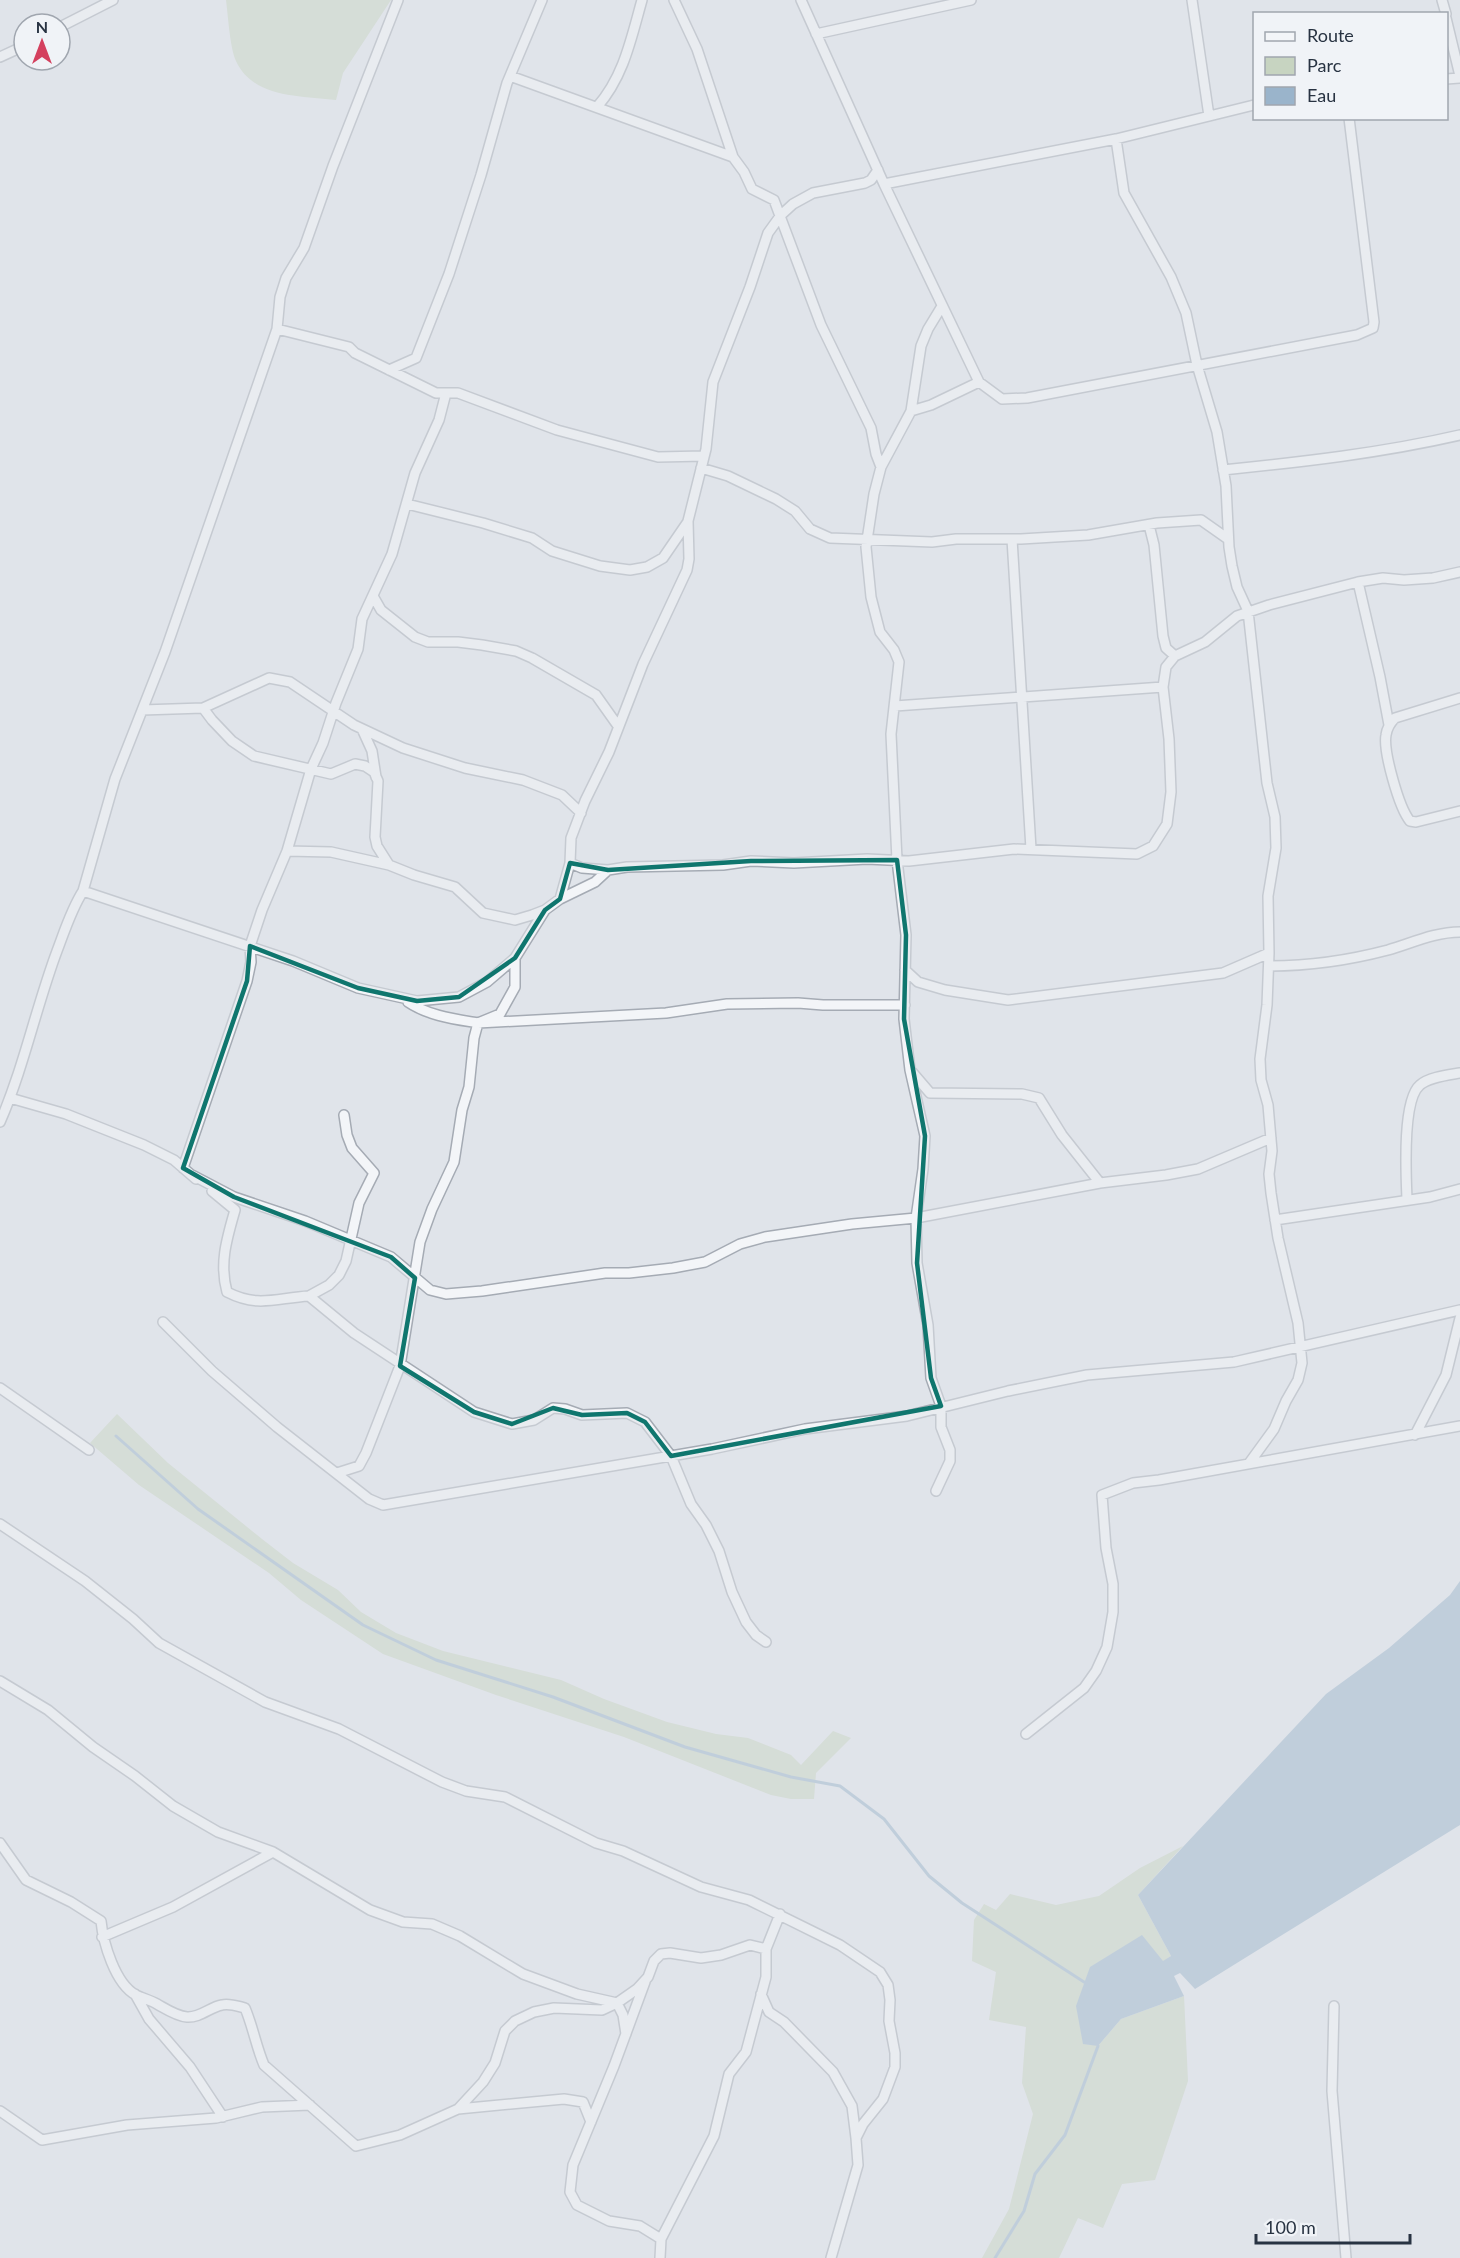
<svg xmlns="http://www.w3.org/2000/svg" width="1460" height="2258" viewBox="0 0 1460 2258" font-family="Lato,sans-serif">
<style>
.green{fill:#c7d4c1}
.water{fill:#9ab4cb}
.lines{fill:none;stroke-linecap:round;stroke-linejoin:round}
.stream{stroke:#9ab4cb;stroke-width:3}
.street-casing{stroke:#a5abb4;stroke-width:12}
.street{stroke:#f3f5f8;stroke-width:9}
.marked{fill:none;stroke:#0f766e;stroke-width:4.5;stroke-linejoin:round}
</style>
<rect width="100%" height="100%" fill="#e0e4ea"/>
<path class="green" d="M226 0H391L343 73 336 100C300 96 253 98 236 61 230 48 228 15 226 0Z
M117 1414 168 1463 262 1539 293 1563 338 1590 361 1612 396 1633 443 1651 561 1680 604 1699 667 1722 716 1734 748 1738 791 1755 801 1765 833 1731 851 1738 816 1773 814 1799H791L771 1795 624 1737 496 1695 383 1654 301 1600 269 1573 139 1485 90 1443Z
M1183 1846 1138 1895 1171 1956 1163 1962 1142 1936 1098 2046 1121 2019 1184 1996 1188 2081 1155 2180 1122 2184 1103 2228 1078 2218 1059 2258H982L1009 2209 1033 2114 1022 2083 1026 2027 989 2020 996 1972 972 1961 974 1920 984 1904 996 1910 1010 1894 1056 1905 1099 1896 1140 1868Z"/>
<path class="water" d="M1460 1581V1825L1195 1989 1180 1973 1174 1976 1184 1996 1121 2019 1098 2046 1083 2044 1076 2006 1090 1967 1142 1935 1163 1961 1171 1956 1138 1895 1326 1694 1389 1648 1450 1595Z"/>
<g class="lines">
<path class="stream" d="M116 1436 198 1509 363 1625 436 1660 553 1697 685 1747 791 1777 840 1786 884 1819 929 1876 962 1903 1084 1982
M995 2258 1024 2211 1035 2174 1065 2135 1098 2046"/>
<defs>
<path id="street" d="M674 0 697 49 733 157
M801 0 884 184 979 382 1002 399 1027 398 1357 335 1373 328 1374 322 1349 118
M1192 0 1209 116
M1442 0 1446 14
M1446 18 1460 76
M60 27 113 0
M816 34 971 0
M0 57 24 46
M510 76 733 157 744 172 752 189 774 200 821 325 871 428 876 454 881 467
M1446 79 1460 78
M597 107C624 76 631 39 642 0
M1116 139 1124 193 1171 277 1186 313 1197 365 1217 432 1226 486 1229 547 1232 566 1237 587 1248 611 1267 783 1275 817 1276 848 1268 896 1269 953 1267 1005 1260 1059 1261 1080 1268 1105 1272 1151 1269 1174 1271 1193 1278 1238 1298 1323 1302 1363 1298 1380 1286 1401 1274 1429 1250 1462
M884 184 1116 139 1254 105
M277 329 349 347 355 353 436 393H458L557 430 658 457 704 456
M389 370 416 358 449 274 481 175 507 83 542 0
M911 411 931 405 979 382
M701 468 728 476 776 499 795 511 810 529 830 538 932 542 956 539H1021L1088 535 1157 523 1201 520 1228 539
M1223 470C1302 462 1382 453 1460 435
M407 504 483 523 532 538 552 551 600 566 630 570 647 567 663 558 687 523
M1149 525 1154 545 1163 636 1166 648 1175 656
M1012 539 1031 849
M1358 582 1380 677 1389 725
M373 596 381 610 415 637 428 642H458L482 645 516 651 532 658 596 695 618 726
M1460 698 1395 718C1390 723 1387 728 1386 735 1383 751 1399 808 1410 821L1416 822 1460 811
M895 706 1163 687
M203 708 212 720 232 741 254 756 331 774 355 764 365 766 374 772 378 781 375 837 377 846 389 865 414 875 455 887 483 913 515 920 532 915 545 910 560 899 595 882 608 870
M142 710 203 708 269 678 290 682 354 725 403 748 465 768 523 780 562 795 581 813
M362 729 372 751 376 777
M287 851 331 852 389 865
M570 863 582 868 608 870 627 867 723 865 751 861 794 863 867 859 909 861 1014 849 1137 854 1153 846 1167 824 1171 792 1169 739 1163 687 1166 667 1175 656 1205 642 1237 616 1269 605 1358 582 1383 578 1404 580 1433 578 1460 572
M83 891 293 961 358 988 417 1001 459 997 487 982 515 958 545 910
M560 899 570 863 571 838 585 801 609 752 643 664 687 570 689 559 688 521 706 449 713 382 750 287 768 233 781 215 793 204 813 193 865 183 871 180 878 170
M1269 966C1308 966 1350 960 1388 950 1412 943 1435 932 1460 932
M905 970 918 982 945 990 1008 1000 1223 973 1269 953
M408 1002C429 1016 454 1019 478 1023L666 1013 727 1004 798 1003 823 1005H905
M912 1072 930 1093 1022 1094 1039 1098 1062 1135 1100 1183
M10 1098 66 1114 144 1145 174 1160 196 1179
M0 1122C24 1067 36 1007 57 951 65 930 71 910 83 891L115 779 165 652 277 329 280 297 286 278 304 248 333 166 398 0
M183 1168 247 981 251 962 250 946 262 910 287 851 311 769 323 743 336 703 358 649 362 619 392 554 415 473 439 420 446 393
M192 1175 234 1197 305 1221 391 1257 430 1290 446 1294 482 1291 605 1273H629L673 1268 705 1262 740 1244 765 1237 852 1224 916 1218 1100 1183 1166 1175 1198 1169 1271 1138
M212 1191 235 1210C227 1238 219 1263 227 1292 258 1308 276 1298 309 1296L354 1333 474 1412 512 1424 534 1420 553 1408 565 1409 582 1415 627 1413 645 1422 671 1456 691 1504 706 1525 719 1551 732 1592 746 1622 756 1635 766 1642
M1407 1199C1406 1175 1402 1100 1420 1085 1429 1077 1448 1075 1460 1073
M1275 1220 1430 1197 1460 1189
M309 1296 329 1285 339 1275 346 1261 359 1203 374 1173 352 1148 347 1135 344 1115
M163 1322 212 1371 277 1427 369 1499 383 1505 712 1449 805 1429 907 1416 1008 1391 1087 1375 1234 1362 1460 1310
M0 1388 89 1450
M1415 1435 1446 1375 1460 1318
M337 1473 359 1466 366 1453 400 1366 420 1242 432 1209 454 1162 462 1110 469 1087 474 1038 478 1023 500 1014 515 987V958
M936 1491 950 1461V1450L941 1427V1406L931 1378 928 1325 917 1263 916 1218 923 1169 925 1136 910 1070 904 1019 906 935 897 860 891 734 899 662 894 650 880 632 871 597 866 547 874 494 881 467 911 411 921 346 928 329 942 306
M0 1524 85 1581 133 1619 159 1643 265 1702 339 1729 442 1782 466 1791 505 1797 596 1843 623 1851 701 1887 749 1900 840 1945 880 1972 888 1985 890 2000 889 2021 895 2053V2067L883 2099 863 2124 856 2138 858 2165 831 2258
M0 1681 48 1710 93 1747 135 1776 173 1806 218 1832 273 1852 370 1910 403 1922 432 1924 460 1936 523 1974 577 1994 617 2003 623 2015 626 2034
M1026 1734 1084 1688 1096 1671 1107 1647 1113 1612V1584L1106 1548 1102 1495 1133 1483 1159 1480 1460 1426
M0 1843 26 1880 71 1902 101 1921C103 1942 115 1984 136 1995 142 1998 150 2000 157 2004 166 2009 176 2016 187 2017 200 2018 210 2007 222 2005 229 2003 237 2006 245 2008 253 2027 256 2046 264 2065L356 2146 400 2135 458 2109 483 2082 495 2063 505 2031 515 2021 534 2012 554 2008 602 2010 617 2003 637 1989 648 1977 654 1961 661 1954 670 1953 701 1958 721 1955 750 1945 766 1949
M102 1937 173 1907 273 1852
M645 1982 614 2066 573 2165 570 2192 577 2205 609 2221 640 2226 661 2239
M135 1994 149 2019 190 2067 223 2117
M761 1994 769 2012 784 2022 833 2072 852 2106 856 2138
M1334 2006 1332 2091 1346 2258
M458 2109 564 2099 583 2102 591 2122
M0 2111 42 2140 127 2125 216 2118 262 2107 310 2105
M660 2258 661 2239 714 2136 729 2074 746 2052 766 1977V1949L780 1914"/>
</defs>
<use href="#street" class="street-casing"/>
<use href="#street" class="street"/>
</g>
<path d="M0 0H1460V2258H0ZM897 860 906 935 904 1019 925 1136 917 1263 931 1378 941 1406 671 1456 645 1422 627 1413 582 1415 553 1408 512 1424 474 1412 400 1366 415 1278 391 1257 234 1197 183 1168 247 981 250 946 358 988 417 1001 459 997 515 958 545 910 560 899 570 863 608 870 751 861Z" fill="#e0e4ea" fill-opacity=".55" fill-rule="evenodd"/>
<path class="marked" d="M897 860 906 935 904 1019 925 1136 917 1263 931 1378 941 1406 671 1456 645 1422 627 1413 582 1415 553 1408 512 1424 474 1412 400 1366 415 1278 391 1257 234 1197 183 1168 247 981 250 946 358 988 417 1001 459 997 515 958 545 910 560 899 570 863 608 870 751 861Z"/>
<rect x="1253" y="12" width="195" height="108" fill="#f0f3f7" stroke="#a0a6af" stroke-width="1.5"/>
<rect x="1265" y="32" width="30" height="9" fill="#f3f5f8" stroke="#a0a6af" stroke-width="1.5"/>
<text x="1307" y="42" font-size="18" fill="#283342">Route</text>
<rect x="1265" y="57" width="30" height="18" fill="#c7d4c1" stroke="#a0a6af" stroke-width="1.5"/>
<text x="1307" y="72" font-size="18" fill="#283342">Parc</text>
<rect x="1265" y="87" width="30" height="18" fill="#9ab4cb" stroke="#a0a6af" stroke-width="1.5"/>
<text x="1307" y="102" font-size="18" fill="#283342">Eau</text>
<g transform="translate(42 42)"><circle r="28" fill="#f0f3f7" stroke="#a0a6af" stroke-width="1.5"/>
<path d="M0-4.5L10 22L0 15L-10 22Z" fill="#d4405e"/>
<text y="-9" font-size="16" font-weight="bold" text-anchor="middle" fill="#283342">N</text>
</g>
<path d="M1256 2234v9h154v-9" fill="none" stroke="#283342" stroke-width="3"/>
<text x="1265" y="2234" font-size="18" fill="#283342" stroke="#f0f3f7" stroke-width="4.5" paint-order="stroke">100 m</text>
</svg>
